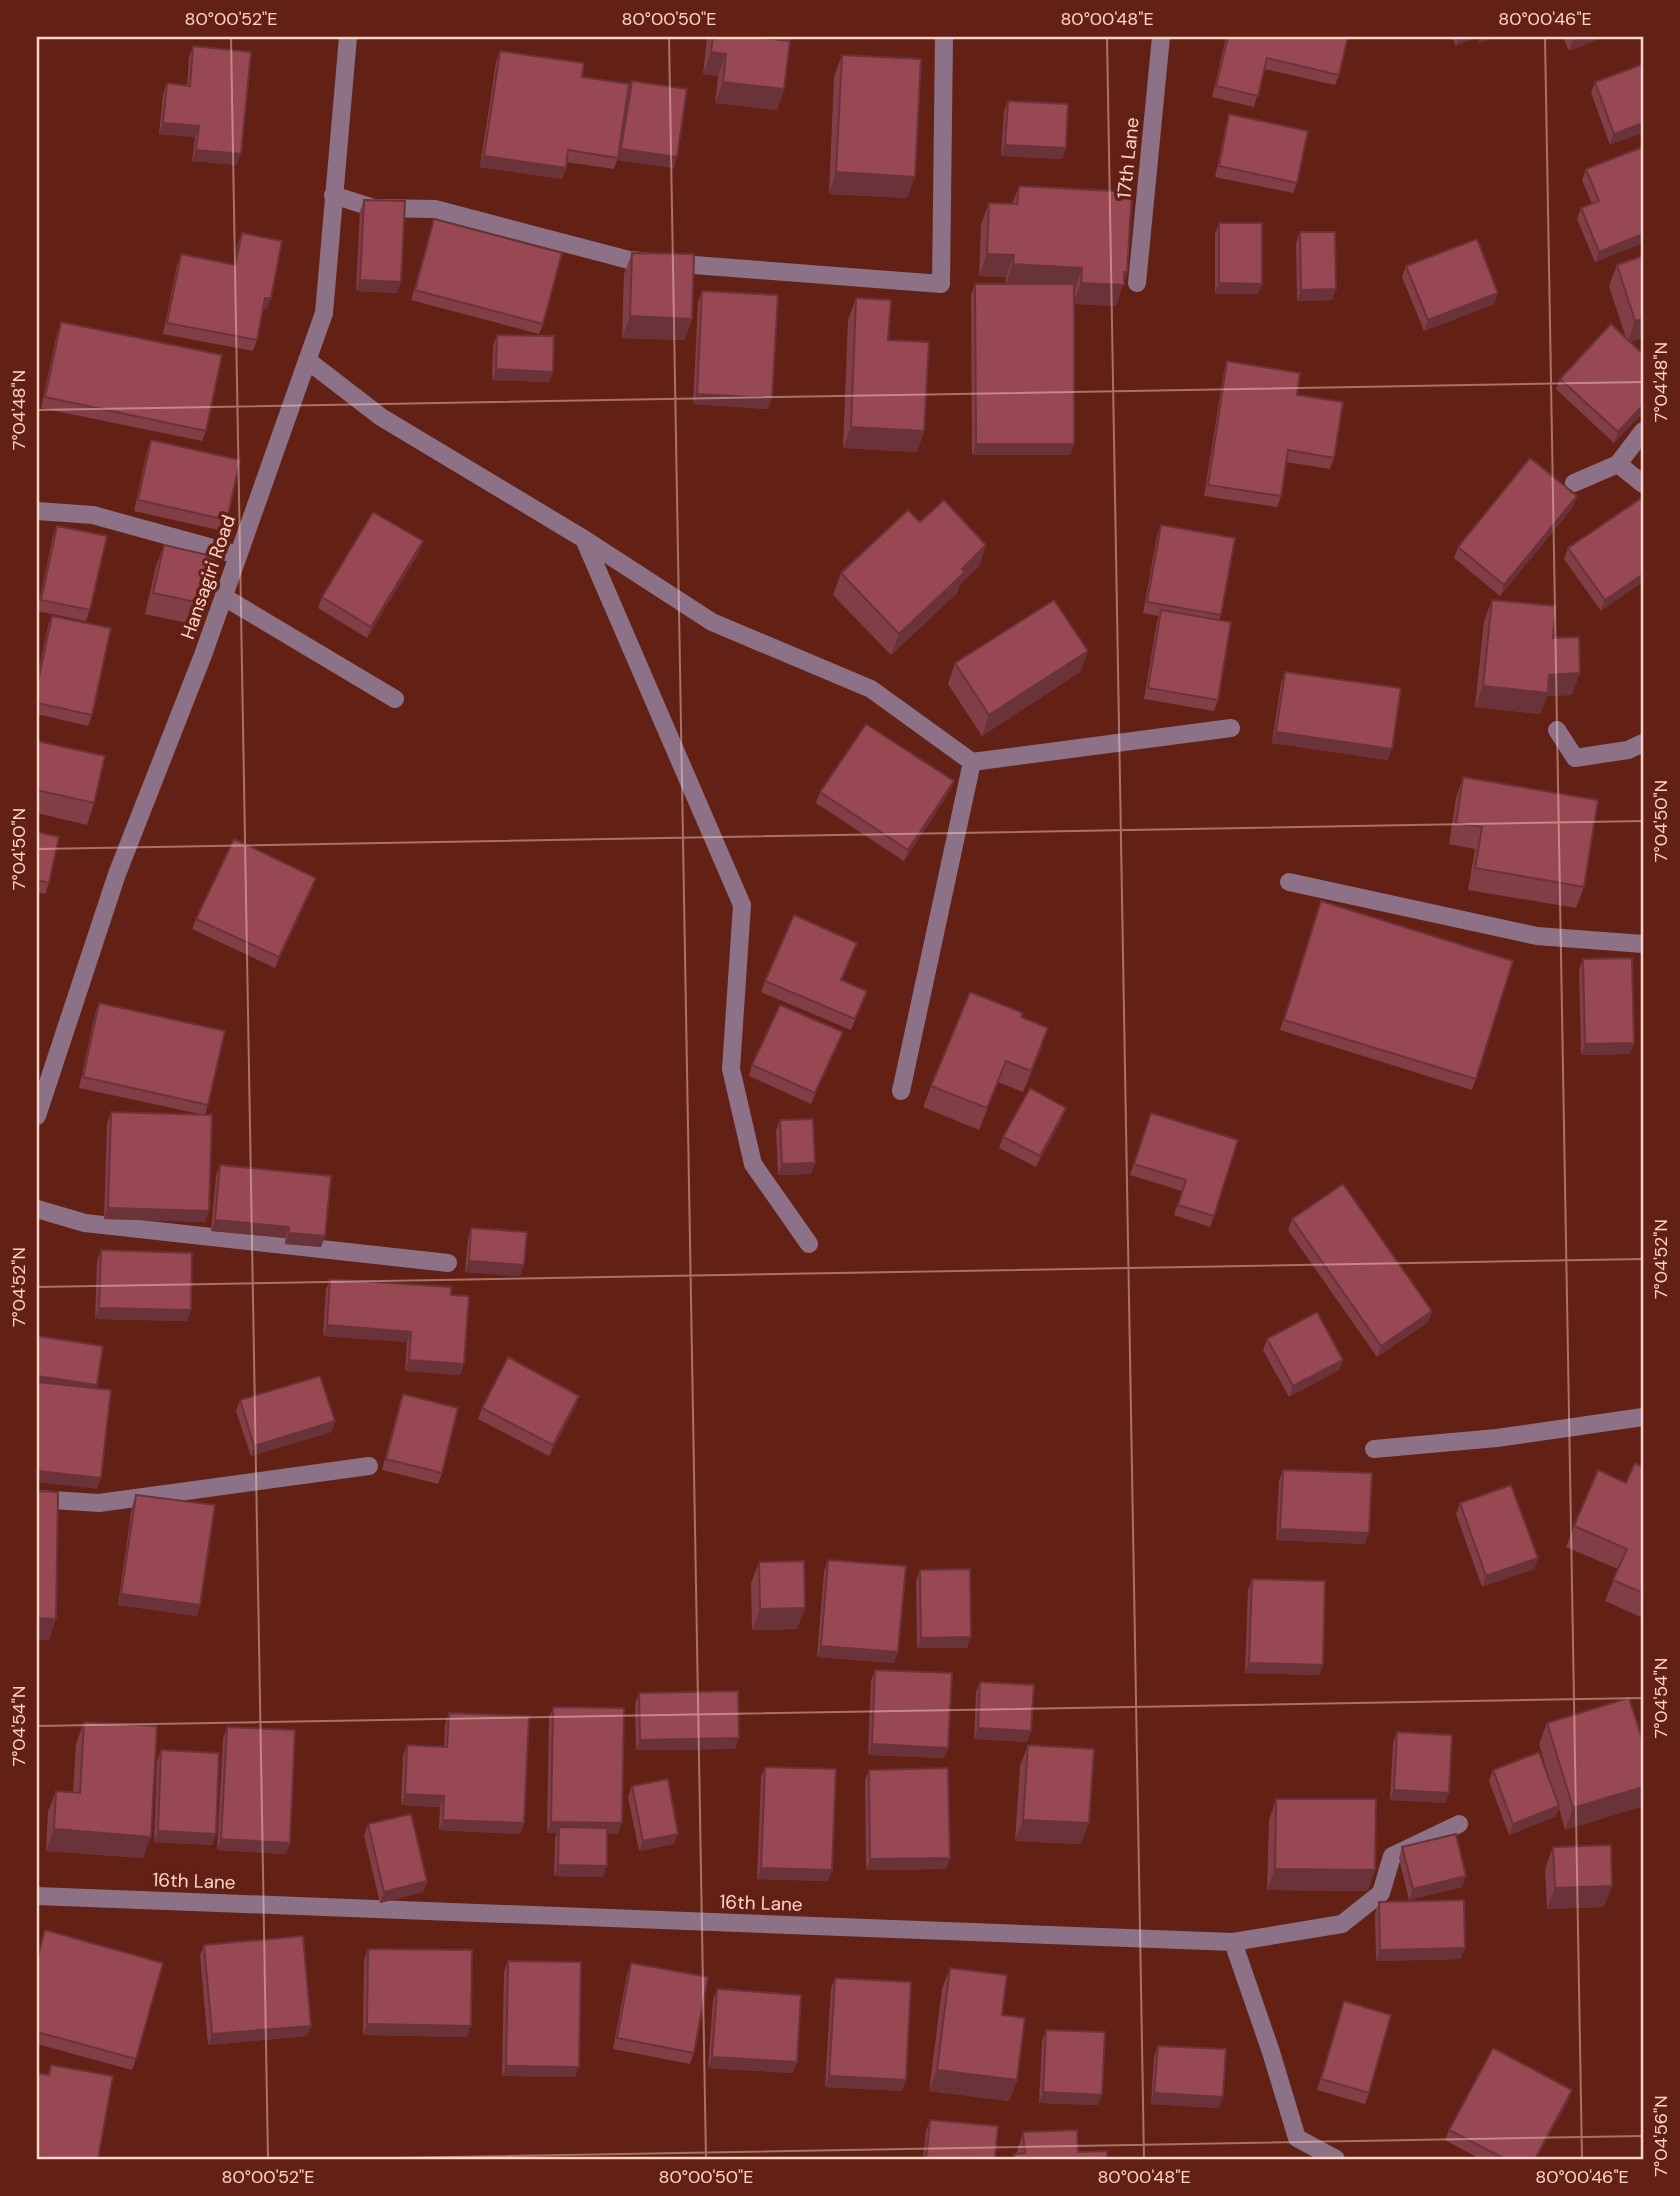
<svg xmlns="http://www.w3.org/2000/svg" width="1680" height="2196" viewBox="0 0 1680 2196" font-family="'DM Sans',sans-serif">
<style>
.lines{fill:none;stroke-linecap:round;stroke-linejoin:round}
.minor{stroke:#8d7187;stroke-width:18}
.wall{fill:#823e47}
.shaded-wall{fill:#6a3239}
.building{fill:#974852;stroke:#6a3239;stroke-width:2}
.ticks{fill:none;stroke:#fed4ca;stroke-width:2;stroke-opacity:0.45}
.labels{text-anchor:middle;dominant-baseline:central;stroke-width:7;stroke-linejoin:round;paint-order:stroke}
.street-label{font-size:19px;fill:#fed4ca;stroke:#622114}
.neatline{fill:none;stroke:#fed4ca;stroke-width:2.5}
.ticks-label{font-size:18px;text-anchor:middle;fill:#fed4ca}
</style>
<rect width="100%" height="100%" fill="#622114"/>
<g class="lines">
<path class="minor" d="M333 195 374 208 435 209 629 260 941 284 944 37
M1137 283 1161 37
M307 360 381 417 584 539 712 622 871 689 972 762 1231 728
M1643 431 1618 464 1643 484
M1574 483 1618 464
M37 511 93 515 238 555
M584 539 742 905 731 1069 753 1164 809 1244
M224 597 395 699
M1557 730 1575 758 1628 750 1643 743
M1289 882 1537 936 1643 944
M901 1091 972 762
M37 1116 117 874 203 655 324 313 348 37
M37 1209 85 1223 448 1263
M1374 1449 1497 1438 1643 1417
M37 1499 99 1503 369 1466
M37 1896 1233 1942 1271 2052 1297 2138 1336 2159
M1233 1942 1342 1924 1381 1893 1392 1856 1459 1824"/>
</g>
<path class="wall" d="M707 37H792L790 40 763 38 784 89 777 110 715 103 718 76 703 74Z
M1226 37H1348L1339 75 1335 85 1264 69 1254 107 1212 97Z
M1452 37H1474V38L1456 46Z
M1563 37H1603L1569 51Z
M193 46 237 165 192 161 195 137 159 134 163 94 167 83 187 86 189 57Z
M500 51 582 77 618 158 614 169 566 162V168L562 179 480 167 496 62Z
M842 55 907 198 829 194 834 76Z
M1643 64 1610 145 1591 93 1595 82Z
M632 81 677 157 674 168 617 160 628 92Z
M1008 101 1062 159 1001 156 1004 112Z
M1229 114 1297 183 1293 193 1215 177 1226 125Z
M1643 147V243L1595 262 1577 219 1581 208 1592 204 1582 180 1586 169Z
M1019 186 1127 272 1116 306 1074 304V444L1070 455H972L971 295 975 284H1005L1006 277 979 276 981 224 989 203 1012 204Z
M364 200 397 293 356 291 360 211Z
M434 219 543 324 539 334 411 300Z
M1219 223 1258 294H1215V234Z
M1300 232 1332 300 1297 301 1296 243Z
M242 233 267 309H263L257 340 253 351 163 334 177 265 181 254 234 265 238 243Z
M632 253 692 319 684 340 622 338 624 274Z
M1643 256V338L1630 342 1643 412 1614 443 1556 389 1560 379 1626 338 1609 286 1617 265Z
M1406 266 1498 293 1494 304 1424 331 1402 277Z
M702 291 768 409 693 404 698 302Z
M856 298 888 340 924 431 917 452 843 448 848 320Z
M61 322 206 431 202 441 41 408 57 333Z
M497 335 549 382 492 380 493 346Z
M1227 361 1297 395 1334 458 1330 469 1286 462 1281 496 1277 507 1204 496 1224 371Z
M151 440 227 520 223 531 134 511 147 451Z
M1643 497 1601 611 1564 559 1568 548Z
M1573 507 1500 596 1454 558 1458 547Z
M920 522 986 545 979 566 960 584 957 593 891 655 833 595 841 573Z
M1161 525 1221 615 1219 620 1218 700 1214 711 1144 699 1157 621 1159 616 1143 613 1157 536Z
M57 526 90 610 86 621 37 611 53 536Z
M423 541 419 552 367 638 318 608 322 597Z
M164 545 205 604 197 625 145 614 156 566Z
M1492 600 1553 638 1572 695 1547 696 1540 714 1475 707 1484 621Z
M52 616 92 715 88 726 37 714V679L48 626Z
M1088 651 1080 672 982 736 948 684 955 663Z
M1285 672 1388 760 1272 743 1281 683Z
M37 741 94 803 87 825 37 813Z
M1463 777 1584 887 1576 908 1468 890 1475 849 1449 844 1456 798Z
M950 791 904 861 816 803 820 792Z
M37 832 49 883 45 894 37 892Z
M316 878 312 889 275 968 192 929 196 919Z
M1317 912 1476 1079 1472 1090 1280 1030Z
M853 953 841 980 863 1002 851 1030 761 992 765 981Z
M1583 959 1630 1054 1581 1055 1579 970Z
M99 1003 208 1105 205 1115V1222L104 1219 107 1123 111 1112 200 1114 79 1088 95 1014Z
M1021 1017 1041 1050 1023 1092 998 1082 979 1130 923 1107 931 1086Z
M843 1032 811 1104 749 1076 752 1065Z
M1062 1119 1036 1167 999 1148 1003 1137Z
M780 1120 811 1174 778 1175 776 1131Z
M1147 1123 1214 1216 1210 1227 1174 1215 1182 1191 1130 1175Z
M220 1165 325 1236 321 1247 285 1244V1238L211 1231 216 1176Z
M1292 1219 1432 1311 1428 1322 1377 1357 1288 1230Z
M471 1228 520 1276 465 1272 468 1239Z
M101 1250 187 1321 95 1319 97 1261Z
M330 1279 464 1364 460 1375 405 1371 407 1342 323 1336 326 1289Z
M1267 1339 1343 1360 1339 1370 1289 1397 1263 1350Z
M403 1394 442 1473 438 1484 382 1470 399 1405Z
M579 1396 575 1407 549 1456 478 1419 482 1408Z
M240 1400 335 1421 331 1432 251 1456 236 1411Z
M1643 1467V1618L1605 1601 1618 1569 1566 1547 1574 1526 1626 1483Z
M1283 1470 1365 1544 1276 1540 1279 1481Z
M136 1495 200 1605 197 1616 118 1605 132 1506Z
M1460 1503 1538 1558 1534 1569 1482 1587 1456 1514Z
M828 1560 894 1663 817 1657 824 1571Z
M759 1562 805 1608 797 1629 752 1630 751 1583Z
M920 1570 971 1637 967 1648H917L916 1581Z
M1252 1579 1323 1665 1319 1675 1245 1673 1248 1590Z
M875 1670 944 1758 868 1755 871 1681Z
M980 1682 1027 1742 974 1739 976 1692Z
M639 1693 739 1738 735 1749 636 1750 635 1704Z
M553 1707 618 1834 607 1833 603 1877 554 1876 555 1838 557 1833H547L549 1718Z
M449 1713 524 1823 520 1834 439 1830 440 1807 401 1805 403 1756 407 1745 444 1747 445 1724Z
M84 1722 143 1858 46 1851 48 1812 56 1791 73 1792 76 1744Z
M1547 1723 1643 1742V1806L1565 1830 1559 1808 1556 1816 1509 1835 1489 1781 1493 1770 1552 1787 1539 1744Z
M227 1727 290 1843 286 1854 217 1850 223 1738Z
M1397 1732 1449 1793 1445 1803 1390 1800 1393 1743Z
M1028 1745 1081 1844 1015 1841 1020 1766Z
M161 1750 216 1834 212 1845 154 1842 157 1761Z
M765 1767 828 1881 757 1879 761 1777Z
M869 1770 950 1858 946 1869 866 1870 865 1780Z
M632 1786 674 1844 639 1851 628 1797Z
M1276 1799 1368 1891 1267 1890 1269 1820Z
M368 1824 427 1881 423 1892 380 1903 364 1835Z
M1402 1847 1462 1887 1409 1900 1399 1858Z
M1553 1847 1604 1907 1547 1909 1545 1869Z
M1379 1902 1461 1959 1376 1961 1375 1913Z
M45 1930 136 2059 132 2070 37 2044V1957Z
M204 1945 311 2026 307 2036 208 2045 200 1955Z
M368 1949 467 2037 363 2035 364 1960Z
M508 1961 575 2077 502 2076 504 1971Z
M631 1963 694 2053 690 2064 613 2049 627 1974Z
M950 1968 1002 2015 1017 2080 1009 2101 929 2091 942 1989Z
M835 1978 906 2080 902 2091 825 2087 831 1989Z
M717 1989 793 2073 708 2068 713 2000Z
M1344 2001 1369 2093 1365 2104 1317 2090Z
M1046 2030 1102 2095 1098 2105 1039 2103 1042 2041Z
M1158 2046 1219 2108 1151 2104 1154 2056Z
M1572 2090 1568 2101 1536 2159H1480L1445 2140 1449 2130Z
M930 2120 995 2159H923L926 2131Z
M1023 2132 1078 2152 1107 2159H1012L1014 2154H1016Z"/>
<path class="shaded-wall" d="M758 37H792L790 40Z
M1459 37H1474V38L1456 46Z
M1480 37H1500L1478 43Z
M1580 37H1603L1569 51 1573 40Z
M711 52 726 54 718 76 703 74Z
M723 82 784 89 777 110 715 103Z
M163 123 199 126 195 137 159 134Z
M1643 123V133L1610 145 1614 134Z
M1005 145 1066 148 1062 159 1001 156Z
M621 149 677 157 674 168 617 160Z
M196 150 241 154 237 165 192 161Z
M484 156 566 168 562 179 480 167Z
M836 172 915 177 907 198 829 194Z
M1643 234V243L1595 262 1599 252Z
M987 254 1014 255 1006 277 979 276Z
M1013 264 1082 268 1075 289 1005 285Z
M1124 272H1127L1116 306 1073 304 1081 283Z
M360 280 401 282 397 293 356 291Z
M1219 283 1262 284 1258 294H1215Z
M1336 289 1332 300 1297 301 1301 290Z
M1498 293 1494 304 1424 331 1428 320Z
M265 298H271L267 309H261Z
M630 316 692 319 684 340 622 338Z
M1643 319V338L1628 342 1635 321Z
M496 369 553 372 549 382 492 380Z
M697 394 772 398 768 409 693 404Z
M1643 405V412L1614 443 1618 432Z
M851 427 924 431 917 452 843 448Z
M976 444H1074L1070 455H972Z
M1577 496 1573 507 1500 596 1504 585Z
M423 541 419 552 367 638 371 627Z
M986 545 979 566 960 584 957 593 891 655 899 634Z
M1643 574V582L1601 611 1605 600Z
M1088 651 1080 672 982 736 989 715Z
M1580 673 1572 695 1547 696 1540 714 1475 707 1483 686 1549 675Z
M1276 732 1392 749 1388 760 1272 743Z
M954 781 950 791 904 861 908 850Z
M316 878 312 889 275 968 279 957Z
M1048 1028 1041 1050 1023 1092 1031 1071Z
M843 1032 839 1043 811 1104 815 1093Z
M1634 1043 1630 1054 1581 1055 1585 1044Z
M1066 1108 1062 1119 1036 1167 1040 1156Z
M815 1163 811 1174 778 1175 782 1164Z
M108 1208 209 1211 205 1222 104 1219Z
M215 1220 289 1227 285 1238 211 1231Z
M289 1233 325 1236 321 1247 285 1244Z
M469 1261 524 1265 520 1276 465 1272Z
M99 1308 191 1310 187 1321 95 1319Z
M1432 1311 1428 1322 1377 1357 1381 1346Z
M327 1325 411 1332 407 1342 323 1336Z
M409 1360 464 1364 460 1375 405 1371Z
M1343 1360 1339 1370 1289 1397 1293 1386Z
M37 1376 97 1385 93 1396 37 1388Z
M579 1396 575 1407 549 1456 553 1445Z
M335 1421 331 1432 251 1456 254 1446Z
M37 1471 101 1478 97 1489 37 1482Z
M1280 1529 1369 1533 1365 1544 1276 1540Z
M1538 1558 1534 1569 1482 1587 1486 1576Z
M121 1594 200 1605 197 1616 118 1605Z
M805 1608 797 1629 752 1630 760 1609Z
M37 1618 56 1619 49 1640H37Z
M971 1637 967 1648H917L921 1638Z
M821 1646 898 1652 894 1663 817 1657Z
M1249 1663 1323 1665 1319 1675 1245 1673Z
M978 1728 1031 1731 1027 1742 974 1739Z
M739 1738 735 1749 636 1750 640 1740Z
M872 1744 948 1748 944 1758 868 1755Z
M1643 1787V1806L1565 1830 1573 1808Z
M1394 1790 1449 1793 1445 1803 1390 1800Z
M405 1794 444 1796 440 1807 401 1805Z
M1559 1806 1556 1816 1509 1835 1513 1824Z
M443 1820 524 1823 520 1834 439 1830Z
M1023 1820 1089 1823 1081 1844 1015 1841Z
M551 1822 622 1823 618 1834 559 1833V1827L557 1833H547Z
M54 1829 151 1837 143 1858 46 1851Z
M158 1831 216 1834 212 1845 154 1842Z
M678 1834 674 1844 639 1851 643 1841Z
M221 1839 290 1843 286 1854 217 1850Z
M950 1858 946 1869 866 1870 870 1859Z
M558 1865 607 1866 603 1877 554 1876Z
M761 1868 832 1870 828 1881 757 1879Z
M1275 1869 1375 1870 1368 1891 1267 1890Z
M1466 1876 1462 1887 1409 1900 1413 1889Z
M427 1881 423 1892 380 1903 384 1892Z
M1612 1886 1604 1907 1547 1909 1555 1888Z
M1465 1948 1461 1959 1376 1961 1380 1950Z
M367 2024 471 2026 467 2037 363 2035Z
M311 2026 307 2036 208 2045 212 2034Z
M712 2057 797 2062 793 2073 708 2068Z
M506 2066 579 2067 575 2077 502 2076Z
M937 2070 1017 2080 1009 2101 929 2091Z
M829 2076 906 2080 902 2091 825 2087Z
M1572 2090 1568 2101 1536 2159H1535Z
M1043 2092 1102 2095 1098 2105 1039 2103Z
M1154 2093 1223 2097 1219 2108 1151 2104Z"/>
<path class="building" d="M713 37H763V38L790 41 784 89 723 82 726 54 711 52Z
M1228 37H1348L1339 75 1267 58 1258 96 1216 86Z
M193 46 251 52 241 154 196 150 199 126 163 123 167 83 190 86Z
M500 51 584 63 582 77 629 84 618 158 568 150 566 168 484 156Z
M842 55 921 59 915 177 836 172Z
M1643 64V123L1614 134 1595 82Z
M632 81 687 89 677 157 621 149Z
M1008 101 1068 104 1066 148 1005 145Z
M1229 114 1308 131 1297 183 1219 166Z
M1643 147V234L1599 252 1581 208 1599 201 1586 169Z
M1019 186 1132 192 1127 272H1124V285L1081 283 1082 268 1013 264 1014 255 987 254 989 203 1017 204Z
M364 200 405 201 401 282 360 280Z
M434 219 562 253 543 324 415 290Z
M1219 223H1262V284L1219 283Z
M1300 232H1335L1336 289 1301 290Z
M242 233 282 241 271 298H265L257 340 167 323 181 254 235 265Z
M1477 239 1498 293 1428 320 1406 266Z
M632 253 694 254 692 319 630 316Z
M1643 256V319L1635 321 1617 265Z
M975 284H1074V444H976Z
M702 291 778 295 772 398 697 394Z
M856 298 891 300 888 340 929 342 924 431 851 427Z
M61 322 222 355 206 431 45 397Z
M1611 324 1643 354V405L1618 432 1560 379Z
M497 335 554 336 553 372 496 369Z
M1227 361 1300 373 1297 395 1343 402 1334 458 1288 450 1281 496 1208 485Z
M151 440 240 460 227 520 138 500Z
M1530 458 1577 496 1504 585 1458 547Z
M1643 497V574L1605 600 1568 548Z
M944 500 986 545 962 569 965 572 899 634 841 573 908 510 920 522Z
M373 512 423 541 371 627 322 597Z
M1161 525 1235 538 1221 615 1147 602Z
M57 526 107 536 90 610 41 600Z
M164 545 216 557 205 604 153 593Z
M1054 600 1088 651 989 715 955 663Z
M1492 600 1556 606 1553 638 1579 637 1580 673 1549 675 1548 693 1483 686Z
M1161 610 1231 622 1218 700 1148 688Z
M52 616 111 628 92 715 37 703V686Z
M1285 672 1401 688 1392 749 1276 732Z
M866 724 954 781 908 850 820 792Z
M37 741 105 756 94 803 37 790Z
M1463 777 1598 800 1584 887 1475 868 1482 827 1456 823Z
M37 832 59 837 49 883 37 880Z
M234 839 316 878 279 957 196 919Z
M1321 901 1513 961 1476 1079 1284 1020Z
M794 915 857 943 841 980 867 991 855 1019 765 981Z
M1632 958 1634 1043 1585 1044 1583 959Z
M970 992 1023 1013 1021 1017 1048 1028 1031 1071 1006 1061 987 1108 931 1086Z
M99 1003 225 1031 208 1105 83 1077Z
M780 1005 843 1032 815 1093 752 1065Z
M1030 1088 1066 1108 1040 1156 1003 1137Z
M111 1112 212 1115 209 1211 108 1208Z
M1151 1113 1238 1140 1214 1216 1178 1205 1186 1180 1134 1164Z
M813 1119 815 1163 782 1164 780 1120Z
M220 1165 331 1176 325 1236 289 1233V1227L215 1220Z
M1343 1184 1432 1311 1381 1346 1292 1219Z
M471 1228 527 1232 524 1265 469 1261Z
M101 1250 192 1253 191 1310 99 1308Z
M330 1279 451 1287V1295L469 1296 464 1364 409 1360 411 1332 327 1325Z
M1317 1312 1343 1360 1293 1386 1267 1339Z
M37 1336 103 1346 97 1385 37 1376Z
M508 1357 579 1396 553 1445 482 1408Z
M320 1376 335 1421 254 1446 240 1400Z
M37 1382 111 1390 101 1478 37 1471Z
M403 1394 458 1408 442 1473 386 1459Z
M1635 1463 1643 1467V1593L1613 1580 1627 1549 1574 1526 1598 1470 1626 1483Z
M1283 1470 1372 1473 1369 1533 1280 1529Z
M1511 1485 1538 1558 1486 1576 1460 1503Z
M37 1491 58 1492 56 1619 37 1618Z
M136 1495 215 1505 200 1605 121 1594Z
M828 1560 906 1566 898 1652 821 1646Z
M804 1561 805 1608 760 1609 759 1562Z
M970 1569 971 1637 921 1638 920 1570Z
M1252 1579 1325 1581 1323 1665 1249 1663Z
M875 1670 952 1673 948 1748 872 1744Z
M980 1682 1034 1685 1031 1731 978 1728Z
M738 1691 739 1738 640 1740 639 1693Z
M1629 1698 1643 1742V1787L1573 1808 1547 1723Z
M553 1707 624 1708 622 1823 551 1822Z
M449 1713 529 1716 524 1823 443 1820 444 1796 405 1794 407 1745 447 1747Z
M84 1722 157 1726 151 1837 54 1829 56 1791 80 1793Z
M227 1727 295 1730 290 1843 221 1839Z
M1397 1732 1452 1735 1449 1793 1394 1790Z
M1028 1745 1094 1749 1089 1823 1023 1820Z
M161 1750 219 1753 216 1834 158 1831Z
M1539 1752 1559 1806 1513 1824 1493 1770Z
M765 1767 836 1769 832 1870 761 1868Z
M948 1768 950 1858 870 1859 869 1770Z
M668 1779 678 1834 643 1841 632 1786Z
M1276 1799H1376L1375 1870 1275 1869Z
M411 1814 427 1881 384 1892 368 1824Z
M559 1827 607 1828V1866L558 1865Z
M1456 1834 1466 1876 1413 1889 1402 1847Z
M1611 1845 1612 1886 1555 1888 1553 1847Z
M1464 1900 1465 1948 1380 1950 1379 1902Z
M45 1930 163 1963 136 2059 37 2032V1960Z
M303 1936 311 2026 212 2034 204 1945Z
M368 1949 472 1950 471 2026 367 2024Z
M508 1961 581 1962 579 2067 506 2066Z
M631 1963 708 1977 694 2053 617 2038Z
M950 1968 1007 1975 1002 2015 1025 2018 1017 2080 937 2070Z
M835 1978 911 1982 906 2080 829 2076Z
M717 1989 801 1995 797 2062 712 2057Z
M1344 2001 1391 2015 1369 2093 1321 2079Z
M1046 2030 1105 2032 1102 2095 1043 2092Z
M1158 2046 1226 2049 1223 2097 1154 2093Z
M1493 2048 1572 2090 1535 2159H1505L1449 2130Z
M51 2065 113 2076 98 2159H48L37 2157V2073L49 2075Z
M930 2120 998 2126 995 2159H926Z
M1077 2130 1078 2152 1107 2151V2159H1015L1014 2154 1025 2153 1023 2132Z"/>
<path class="ticks" d="M231 37 268 2159M669 37 706 2159M1107 37 1144 2159M1545 37 1582 2159M37 410 1643 382M37 849 1643 821M37 1287 1643 1259M37 1726 1643 1698M333 2159 1643 2136"/>
<g class="labels">
<g class="street-label">
<text transform="translate(1128 158) rotate(-84)">17th Lane</text>
<text transform="translate(208 577) rotate(-71)">Hansagiri Road</text>
<text transform="translate(194 1881) rotate(2)">16th Lane</text>
<text transform="translate(761 1903) rotate(2)">16th Lane</text>
</g>
</g>
<rect width="1680" height="2196" fill="none" stroke="#622114" stroke-width="77"/>
<rect x="38" y="38" width="1604" height="2120" class="neatline"/>
<g class="ticks-label">
<text x="231" y="25">80°00'52"E</text>
<text x="669" y="25">80°00'50"E</text>
<text x="1107" y="25">80°00'48"E</text>
<text x="1545" y="25">80°00'46"E</text>
<text transform="translate(1661 382) rotate(-90)" y="6">7°04'48"N</text>
<text transform="translate(19 410) rotate(-90)" y="6">7°04'48"N</text>
<text transform="translate(1661 821) rotate(-90)" y="6">7°04'50"N</text>
<text transform="translate(19 849) rotate(-90)" y="6">7°04'50"N</text>
<text transform="translate(1661 1259) rotate(-90)" y="6">7°04'52"N</text>
<text transform="translate(19 1287) rotate(-90)" y="6">7°04'52"N</text>
<text transform="translate(1661 1698) rotate(-90)" y="6">7°04'54"N</text>
<text transform="translate(19 1726) rotate(-90)" y="6">7°04'54"N</text>
<text transform="translate(1661 2136) rotate(-90)" y="6">7°04'56"N</text>
<text x="268" y="2183">80°00'52"E</text>
<text x="706" y="2183">80°00'50"E</text>
<text x="1144" y="2183">80°00'48"E</text>
<text x="1582" y="2183">80°00'46"E</text>
</g>
</svg>
